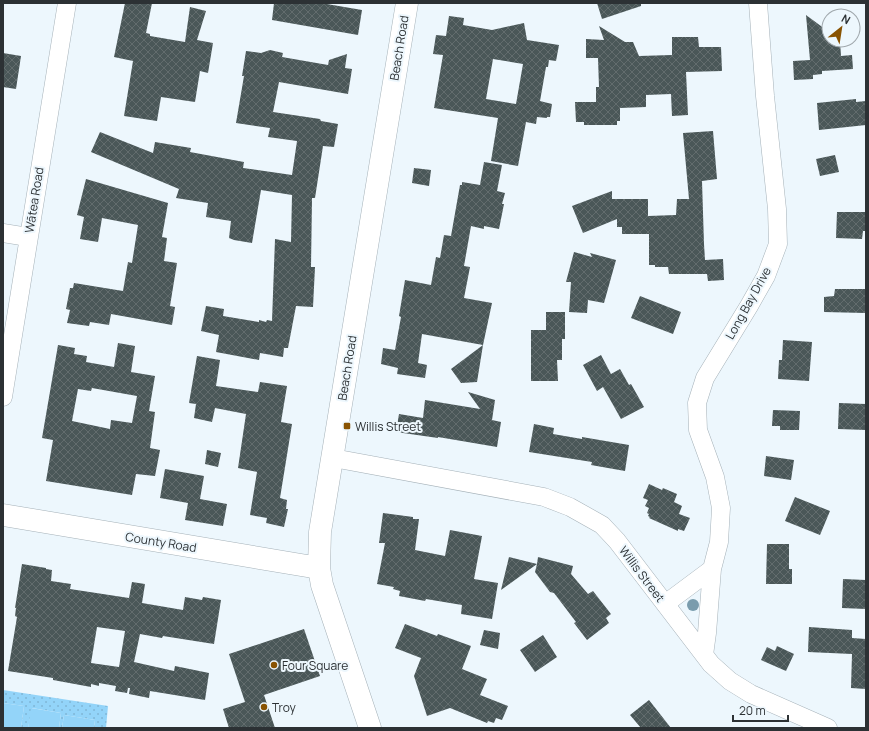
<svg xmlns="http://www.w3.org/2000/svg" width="869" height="731" viewBox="0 0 869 731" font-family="Manrope,sans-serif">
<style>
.park{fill:url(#park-dots)}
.garden{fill:#93d4f9}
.building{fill:url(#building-cross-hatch);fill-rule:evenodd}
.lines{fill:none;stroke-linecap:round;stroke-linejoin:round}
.street-casing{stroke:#a5b1b8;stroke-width:19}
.secondary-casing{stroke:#a5b1b8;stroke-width:23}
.street{stroke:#fff;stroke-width:18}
.secondary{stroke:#fff;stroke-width:22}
.tree{fill:#7a9cad}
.poi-dot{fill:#895302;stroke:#edf7fd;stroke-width:1.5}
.labels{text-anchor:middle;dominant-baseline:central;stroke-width:4;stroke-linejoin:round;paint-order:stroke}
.street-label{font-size:12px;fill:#2c3134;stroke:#edf7fd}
.poi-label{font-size:12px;fill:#2c3134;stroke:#edf7fd;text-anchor:start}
</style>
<defs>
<pattern id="park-dots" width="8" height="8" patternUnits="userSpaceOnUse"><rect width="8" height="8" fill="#93d4f9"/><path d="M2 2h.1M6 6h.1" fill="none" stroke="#7fb6d6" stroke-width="1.8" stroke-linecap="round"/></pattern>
<pattern id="building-cross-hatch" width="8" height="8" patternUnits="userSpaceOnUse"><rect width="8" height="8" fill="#4a5758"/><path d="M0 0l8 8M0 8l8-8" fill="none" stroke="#626c6d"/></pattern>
</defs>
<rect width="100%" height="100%" fill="#edf7fd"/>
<path class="park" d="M3 690 108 706 106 728H94L95 720 64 715 62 728H59L61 713 32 708 28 728H21L24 706 3 703Z"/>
<path class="garden" d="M3 703 24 706 21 728H3Z
M31 708 61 713 59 728H28Z
M64 715 95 720 94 728H62Z"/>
<path class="building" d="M125 3H152L146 33 150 34V36L185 42 190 7 206 11 197 40 213 43 208 73 200 71 195 102 161 97 157 121 124 116 133 61 114 57Z
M274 3H321L362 10 358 35 272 20Z
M597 3H641V6L602 19Z
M806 15 829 32V40L840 41 841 56 852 55 853 69 822 71V74L813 75V79L794 80 793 61 810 60Z
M449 16 464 18 463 25 492 30 524 23 527 40 559 45 556 61 549 60 548 67H546L540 101 552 104 550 117H547V118L537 117 536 124 526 122 518 166 491 161 498 118 434 108 443 55 433 54 436 35 446 36ZM493 59 523 64 516 104 486 99Z
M599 26 625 42H633L639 56 672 55V37H698L699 47H721L722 71 686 72 688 115 672 116 671 94 646 95V107L620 108V121H617V125H584V122H576L575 102H596V87H599L598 58H586V39L604 40Z
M270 50 283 53 282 57 328 65 329 60 347 54 345 68 352 69 348 94 279 82 273 112 320 119 321 121 338 124 334 147 323 146 315 198H312L311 267H315L313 307 296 306 288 348H284L283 357 260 353 259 360 216 352 219 335 201 331 206 306 224 309 223 316 259 322V320L266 322 267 320 272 321 275 239 291 242 292 195 261 190 252 243 234 240 229 238 231 221 206 217 208 203 176 198 179 189 91 152 100 132 153 153 155 142 191 148 190 152 244 162 243 168 292 175 297 141 268 137 270 128 236 123 244 76H242L246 51 261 53Z
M3 53 21 56 16 89 3 87Z
M856 99V102L866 101V125L819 130 817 103Z
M713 131 717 179 702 181 704 244 705 260 723 259 724 280 708 281 707 274H669L668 267H655V265H649V234H622V227H617V219L583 233 572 206 612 191V199H648V216L676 215 677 199H689L683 133Z
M835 155 839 172 820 176 816 159Z
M484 162 502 165 497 191 505 193 502 204H504L499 229 484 226V229L471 226 464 266 470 267 464 298 492 303 483 345 422 334 418 363 427 365 425 378 397 374 398 368 381 364 383 348 395 350 401 317 399 316 405 280 431 285 436 257 440 258 444 235 451 236 460 185H462V182L480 185Z
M414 168 431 170 429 186 412 183Z
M86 179 168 203 162 237 167 238 164 261 177 263 170 306 175 307 172 325 111 314 109 325 90 322 89 326 67 323 70 310 66 309 70 288H73L74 283 123 291 128 262 132 263 138 225 102 218 98 242 80 239 84 217 77 215Z
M837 212H866V231H863L862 239 836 238Z
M574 252 592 257 590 253 616 260 604 303 588 300 587 313 569 312 571 282H566Z
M835 289H865V313L824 312V297L834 296Z
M640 296 681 312 673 334 631 318Z
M546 312H565V339H562V360H557L558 381H531V330H546Z
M783 340 812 342 809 381 778 379 779 360H782Z
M118 343 135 346 131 372 155 376 149 411 155 412 150 448 160 450 155 476 136 474 132 495 46 481 53 440 42 438 58 345 75 348 74 354 87 356 86 362 114 367ZM92 388 137 396 132 423 111 420 110 429 72 421 78 389 91 391Z
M483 345 477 382 461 383 451 369Z
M601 355 611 374 620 369 629 385 631 384 644 407 621 419 603 387 597 391 583 365Z
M197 356 220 360 216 386 258 392 260 382 287 386 281 422 292 424 280 498 287 500 286 509H288L284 527 266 523 267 518 250 515 257 472 238 468 246 414 215 408 212 422 194 418 196 404 189 403Z
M468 392 495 400 492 420 501 422 497 447 438 437V438L396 432 399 414 423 418 425 400 480 409Z
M839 403 866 404V430L838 429Z
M773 410 800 411 799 430H780V426H772Z
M534 424 554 428 553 434 582 439V437L629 445 625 471 591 465 592 462 529 452Z
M207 450 221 453 218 467 205 464Z
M766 456 794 460 791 480 764 476Z
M165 469 204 476 200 499 227 504 223 526 185 520 188 503 160 498Z
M649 484 662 490 663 488 677 494 674 502 682 506 679 514 690 518 684 531 678 529V531L649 518 650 517 648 516 649 514 647 513 649 508 645 506 648 500 643 498Z
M795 497 830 511 820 535 785 521Z
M383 513 413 517V519H419L415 550 445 556 450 530 482 536 474 579 498 583 492 619 461 614 462 605 426 599 425 601 399 596 400 591 393 589 394 587 377 584 385 543H379Z
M767 544H789V569H792V584H766Z
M509 557 537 564 538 557 573 566 571 574 588 594 593 591 611 614 606 618 609 623 587 640 574 623 576 622 554 593 550 592 535 572 537 564 501 590Z
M22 564 46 568V569L52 570 51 581 71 584 70 589 129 598 132 582 145 584 142 603 183 610 185 597 202 600 203 597 221 600 214 644 163 636 162 638 140 634 134 662 174 671 175 666 209 673 205 700 150 691 149 698 129 694 130 688H128L127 693 115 691 116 686 99 683V686L91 684V687L53 680V678L8 671 17 617 15 616 16 608H15ZM97 627 125 631 119 667 91 663Z
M843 579 866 580V609L842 608Z
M405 624 437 636 438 634 471 646 462 669 487 679 480 695 508 706 502 720 496 718 494 723 488 721 487 723 450 708 427 716 414 676 421 658 395 648Z
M809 627 852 630V638L866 639V689L851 688 852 654 808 652Z
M304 629 320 676 264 695 275 728H229L223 709 245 702 229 654Z
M484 630 500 633 498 649 480 645Z
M543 635 557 657 535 672 520 650Z
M777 646 794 654 786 671 761 660 767 647 775 651Z
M649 700 671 728H641L630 715Z"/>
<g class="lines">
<defs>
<path id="street" d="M3 233 28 237
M3 397 67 3
M333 458 544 497 570 507 602 525 617 541 711 664 730 681 751 694 828 728
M665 604 712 569
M704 655 707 633 712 569 719 542 721 508 715 477 698 430 697 403 705 378 749 306 766 276 778 244 777 209 765 96 758 3"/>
<path id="secondary" d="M3 515 319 568
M370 728 322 585 319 568 320 532 407 3"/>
</defs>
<use href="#street" class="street-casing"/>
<use href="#secondary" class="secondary-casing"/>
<use href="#street" class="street"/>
<use href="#secondary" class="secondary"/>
</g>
<circle class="tree" cx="693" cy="605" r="6"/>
<g class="poi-dot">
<rect x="343" y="422" width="8" height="8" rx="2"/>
<circle cx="274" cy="665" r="4"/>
<circle cx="264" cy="707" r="4"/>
</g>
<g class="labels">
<g class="street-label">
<text transform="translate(399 48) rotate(-81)">Beach Road</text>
<text transform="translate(34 200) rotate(-81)">Wātea Road</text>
<text transform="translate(748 303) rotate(-61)">Long Bay Drive</text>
<text transform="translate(347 368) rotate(-81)">Beach Road</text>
<text transform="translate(161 542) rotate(9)">County Road</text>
<text transform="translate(642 574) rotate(53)">Willis Street</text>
</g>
<g class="poi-label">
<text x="355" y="426">Willis Street</text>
<text x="282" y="665">Four Square</text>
<text x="272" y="707">Troy</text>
</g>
</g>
<rect width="869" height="731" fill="none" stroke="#2c3134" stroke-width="8"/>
<g transform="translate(841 28) rotate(30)"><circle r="19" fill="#edf7fd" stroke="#a0a8ad"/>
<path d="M0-3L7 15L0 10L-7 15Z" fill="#895302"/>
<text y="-6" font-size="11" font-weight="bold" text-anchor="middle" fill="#2c3134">N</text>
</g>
<path d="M733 715v6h55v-6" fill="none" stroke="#2c3134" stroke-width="2"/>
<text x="739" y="715" font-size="12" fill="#2c3134" stroke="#edf7fd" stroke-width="3" paint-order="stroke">20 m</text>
</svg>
